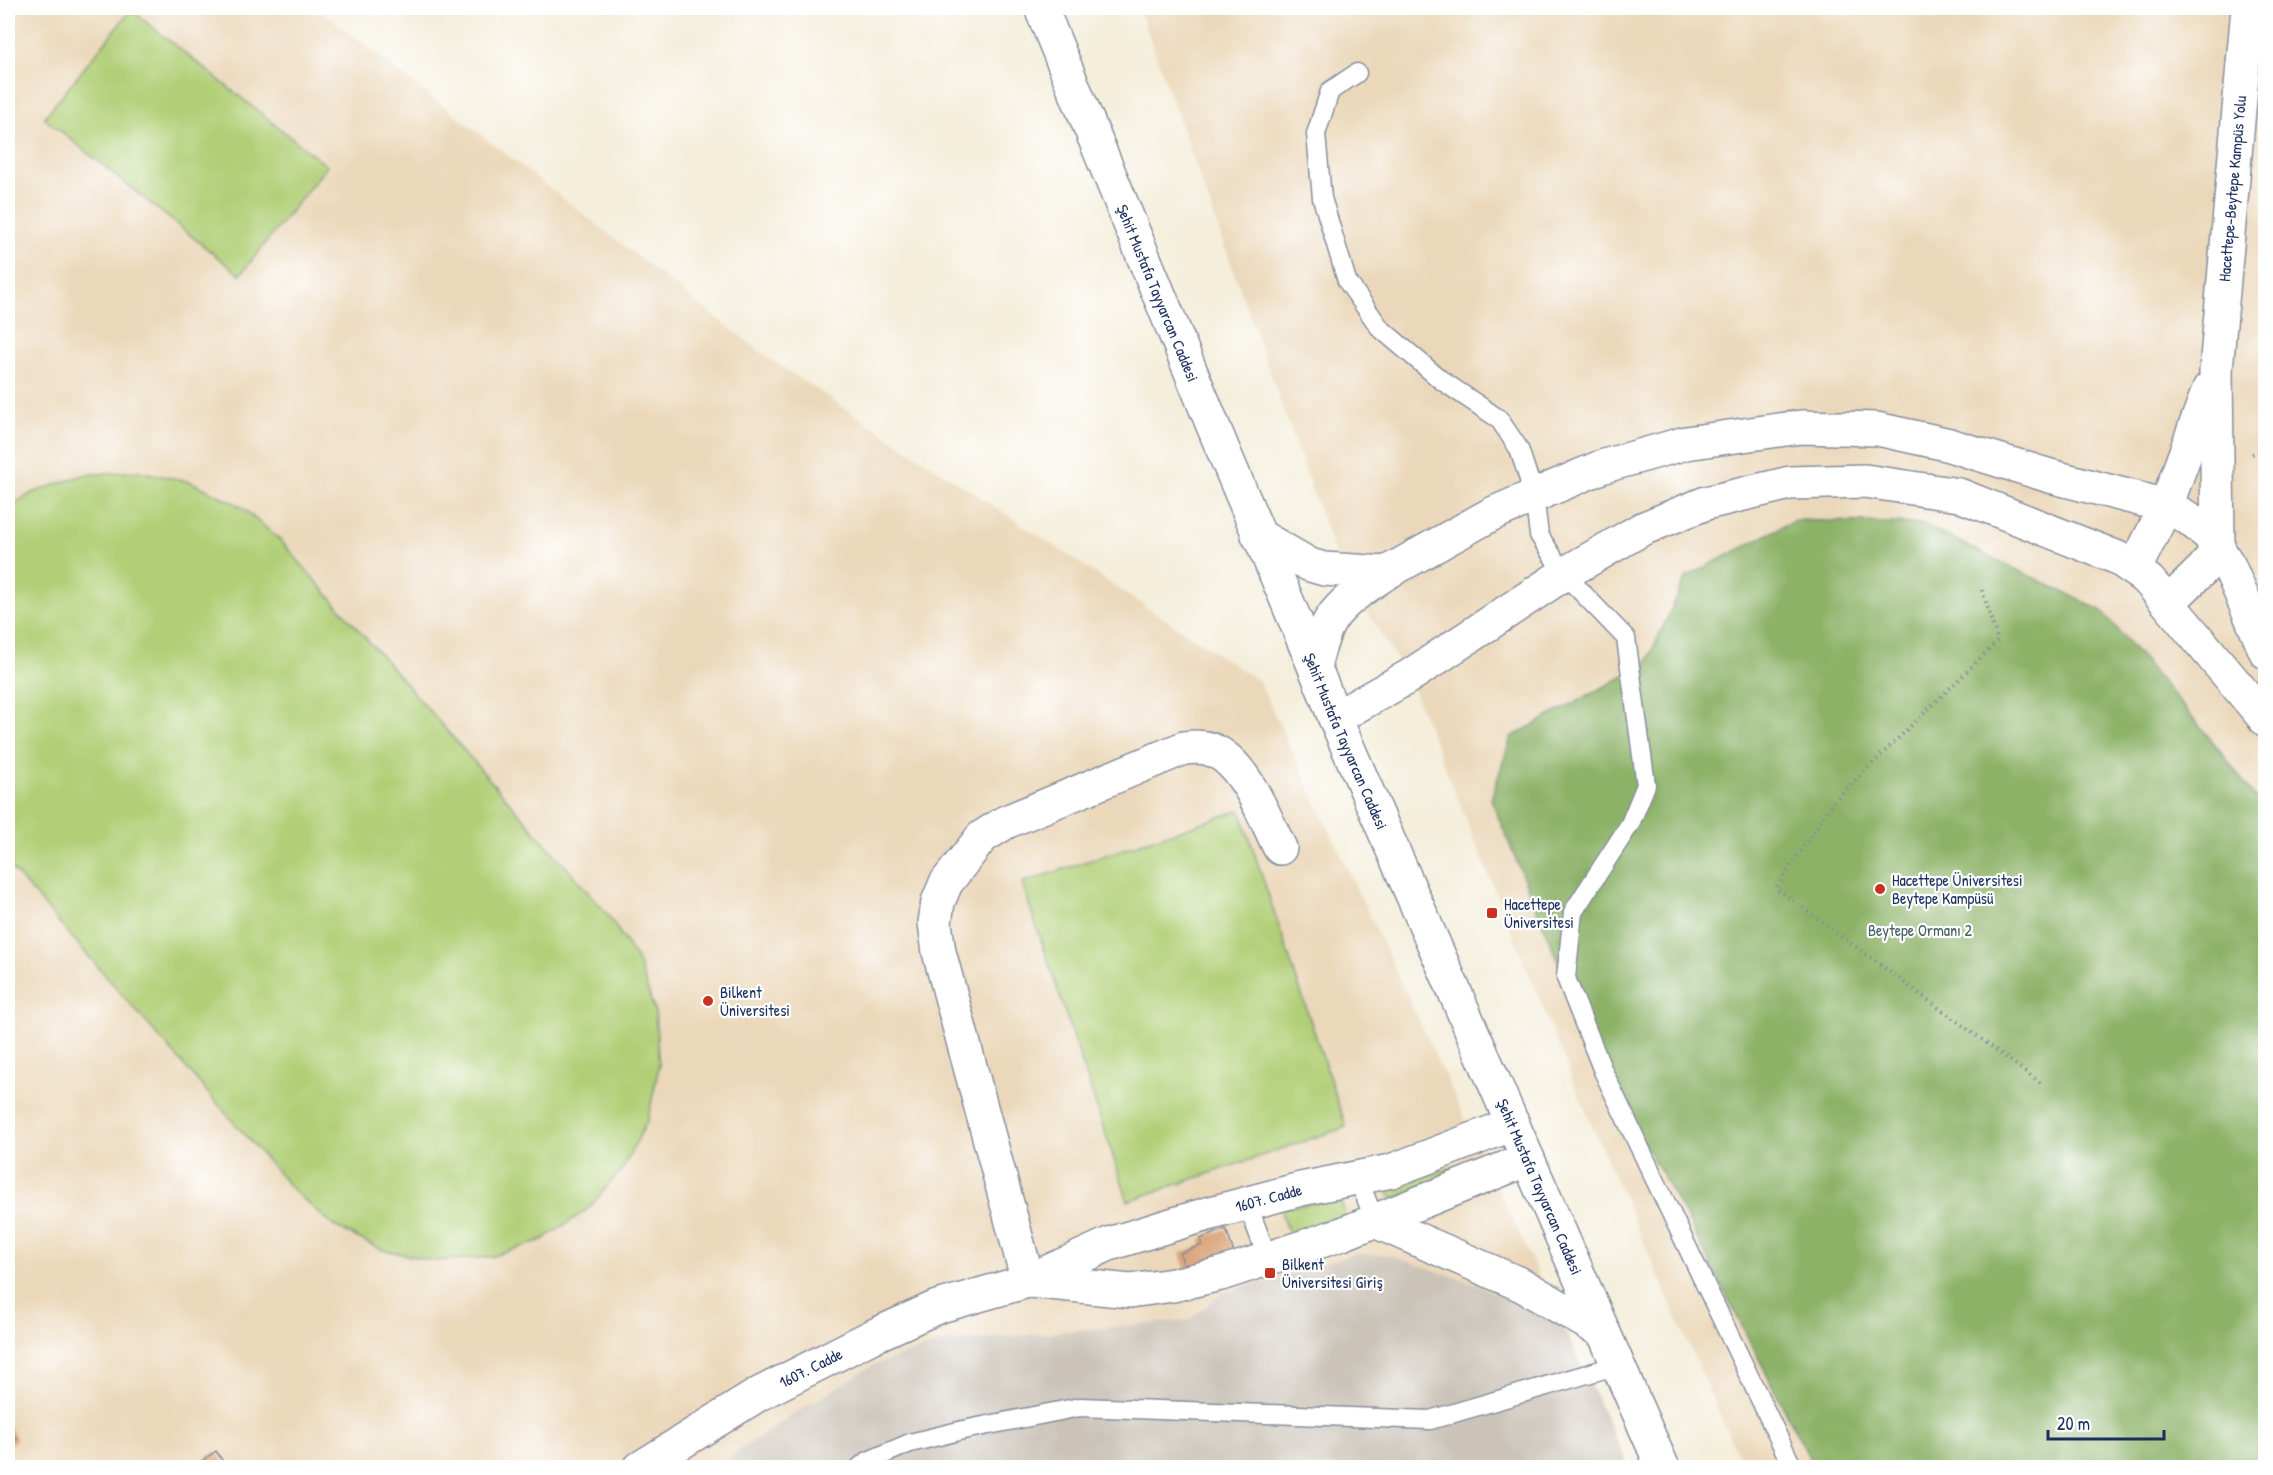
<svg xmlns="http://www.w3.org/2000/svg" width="2273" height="1475" viewBox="0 0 2273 1475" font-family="'Patrick Hand',sans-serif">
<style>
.built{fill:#ebd8ba}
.industrial{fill:#cbc3b8}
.green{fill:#b0cf76;stroke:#667f6a;stroke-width:1.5}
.forest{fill:#8cb267;stroke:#547062;stroke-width:1.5}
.building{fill:#daa47c}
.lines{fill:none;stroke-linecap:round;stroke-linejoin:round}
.service-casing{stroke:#888e9c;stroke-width:21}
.minor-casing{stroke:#888e9c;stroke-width:36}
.tertiary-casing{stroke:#888e9c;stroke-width:36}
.secondary-casing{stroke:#888e9c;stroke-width:36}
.path{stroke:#888e9c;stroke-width:4;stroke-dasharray:1.5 4.5;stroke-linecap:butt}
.service{stroke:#fff;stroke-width:18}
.minor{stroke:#fff;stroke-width:33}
.tertiary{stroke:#fff;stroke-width:33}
.secondary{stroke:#fff;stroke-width:33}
.poi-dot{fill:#c8321e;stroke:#fff;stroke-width:2}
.labels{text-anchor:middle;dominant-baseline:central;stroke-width:4.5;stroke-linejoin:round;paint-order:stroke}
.street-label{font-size:16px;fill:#1b2f5e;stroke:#fff}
.poi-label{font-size:16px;fill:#1b2f5e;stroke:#fff;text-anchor:start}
.park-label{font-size:16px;fill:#485f65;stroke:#fff}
</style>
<rect width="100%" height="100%" fill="#fff"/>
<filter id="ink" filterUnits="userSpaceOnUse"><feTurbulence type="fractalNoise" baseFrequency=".0167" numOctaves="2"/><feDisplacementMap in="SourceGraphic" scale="12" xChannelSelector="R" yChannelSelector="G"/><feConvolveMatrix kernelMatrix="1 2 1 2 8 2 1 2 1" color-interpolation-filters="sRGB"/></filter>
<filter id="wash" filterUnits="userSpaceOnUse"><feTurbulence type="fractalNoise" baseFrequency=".008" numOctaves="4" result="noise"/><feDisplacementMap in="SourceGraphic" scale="24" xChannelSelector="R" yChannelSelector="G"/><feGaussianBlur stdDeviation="1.35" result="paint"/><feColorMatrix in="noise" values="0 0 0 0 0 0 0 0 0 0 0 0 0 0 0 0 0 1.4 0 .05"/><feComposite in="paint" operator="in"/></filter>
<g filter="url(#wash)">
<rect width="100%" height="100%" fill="#f4eedb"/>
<path class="built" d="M8 8H317L770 359 1259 681 1629 1467H8Z
M1139 8H2265V1467H1743L1581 1101 1408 677 1341 570Z"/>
<path class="industrial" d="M1355 1254 1388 1255 1459 1278 1560 1320 1629 1467 714 1468 800 1410 874 1365 941 1343 1190 1320 1221 1293Z"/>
<path class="green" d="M131 10 327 166 240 275 44 118Z
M138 471 191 482 240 506 281 541 608 915 638 961 655 1012 659 1066 648 1119 623 1168 588 1209 542 1240 491 1257 436 1261 382 1250 334 1226 293 1190 8 864V508L32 493 83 475Z
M1240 810 1346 1127 1128 1201 1022 883Z
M1478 1159 1480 1161 1392 1199 1389 1196V1191L1393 1187Z
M1336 1200C1343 1203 1344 1206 1344 1214L1341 1217 1302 1231 1290 1233C1285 1225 1280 1217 1283 1208Z"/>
<path class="forest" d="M1795 520 1922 524 2101 610 2219 749 2265 811V1467H1814L1689 1222 1603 1071 1491 799 1511 737 1646 664 1686 577Z"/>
<g id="blocks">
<path class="building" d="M1226 1229 1236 1259 1185 1269 1180 1253 1202 1245 1200 1239Z
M8 1425 17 1439 8 1446Z
M216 1451 227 1468H192Z"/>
</g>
</g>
<g filter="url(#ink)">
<use href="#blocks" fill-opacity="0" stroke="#888e9c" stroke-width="1.5"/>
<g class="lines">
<defs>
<path id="service" d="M1357 73 1330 91 1316 134 1322 198 1347 281 1380 328 1441 380 1499 419 1519 449 1534 495 1539 535 1564 574 1626 638 1646 785 1630 824 1573 912 1566 978 1603 1071 1793 1468
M1358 1178 1375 1221
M1247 1203 1268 1259
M859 1468 866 1462 910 1443 963 1430 1080 1407 1430 1420 1618 1365"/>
<g id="minor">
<path d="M2134 570 2166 506 2209 389"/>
<path id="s1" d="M2168 603 2204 568 2218 549 2216 370 2248 8"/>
<path d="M1375 1221 1522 1285 1603 1332"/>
<path d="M1028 1281 939 952 935 923 938 902 946 883 982 837 1006 822 1184 748C1193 747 1204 746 1212 750 1245 762 1265 819 1280 848"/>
<path d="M1030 1281 1130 1291 1173 1285 1221 1274 1342 1234 1528 1159"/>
<path id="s2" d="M640 1468 759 1394 871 1337 937 1307 1028 1281 1109 1244 1204 1215 1301 1189 1391 1171 1513 1124"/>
</g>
<path id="tertiary" d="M1258 535 1310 565 1324 569 1386 573 1492 514 1601 467 1686 443 1801 427 1877 429 1946 444 2050 476 2166 506 2188 518 2209 535 2229 566 2266 652
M1314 665C1318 653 1321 640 1326 628 1337 604 1364 588 1386 573
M1335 718 1408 677 1564 574 1642 529 1706 503 1790 483 1865 481 1959 495 2118 558 2149 581 2266 720"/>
<g id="secondary">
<path id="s3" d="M1041 8C1101 154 1160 300 1221 445 1259 536 1299 626 1335 718L1663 1468"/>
</g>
</defs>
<use href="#service" class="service-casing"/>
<use href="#minor" class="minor-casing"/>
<use href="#tertiary" class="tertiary-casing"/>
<use href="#secondary" class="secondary-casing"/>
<path class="path" d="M2252 454 2266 449
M1982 590 1998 641 1833 802 1776 888 2042 1084"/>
<use href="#service" class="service"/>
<use href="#minor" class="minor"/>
<use href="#tertiary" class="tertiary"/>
<use href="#secondary" class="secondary"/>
</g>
</g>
<g class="poi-dot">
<circle cx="1880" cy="889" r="6"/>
<rect x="1486" y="907" width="12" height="12" rx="3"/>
<circle cx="708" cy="1001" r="6"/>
<rect x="1264" y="1267" width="12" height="12" rx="3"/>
</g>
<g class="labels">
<g class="street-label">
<text stroke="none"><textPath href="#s1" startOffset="435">Hacettepe-Beytepe Kampüs Yolu</textPath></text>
<text stroke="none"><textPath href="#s3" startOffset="308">Şehit Mustafa Tayyarcan Caddesi</textPath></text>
<text stroke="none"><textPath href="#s3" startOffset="794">Şehit Mustafa Tayyarcan Caddesi</textPath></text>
<text stroke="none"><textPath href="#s3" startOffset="1280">Şehit Mustafa Tayyarcan Caddesi</textPath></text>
<text stroke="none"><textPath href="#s2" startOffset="688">1607. Cadde</textPath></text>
<text stroke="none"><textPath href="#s2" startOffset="198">1607. Cadde</textPath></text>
</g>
<g class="poi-label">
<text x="1892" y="880">Hacettepe Üniversitesi<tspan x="1892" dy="18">Beytepe Kampüsü</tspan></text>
<text x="1504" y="904">Hacettepe<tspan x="1504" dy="18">Üniversitesi</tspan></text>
<text x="720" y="992">Bilkent<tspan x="720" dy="18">Üniversitesi</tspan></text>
<text x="1282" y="1264">Bilkent<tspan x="1282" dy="18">Üniversitesi Giriş</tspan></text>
</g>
<g class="park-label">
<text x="1920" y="930">Beytepe Ormanı 2</text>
</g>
</g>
<rect width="2273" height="1475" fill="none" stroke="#fff" stroke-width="30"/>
<path d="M2048 1430v9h116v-9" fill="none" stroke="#1b2f5e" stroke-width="3"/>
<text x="2057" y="1430" font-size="18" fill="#1b2f5e" stroke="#ffffff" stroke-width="4.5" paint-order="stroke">20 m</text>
</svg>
